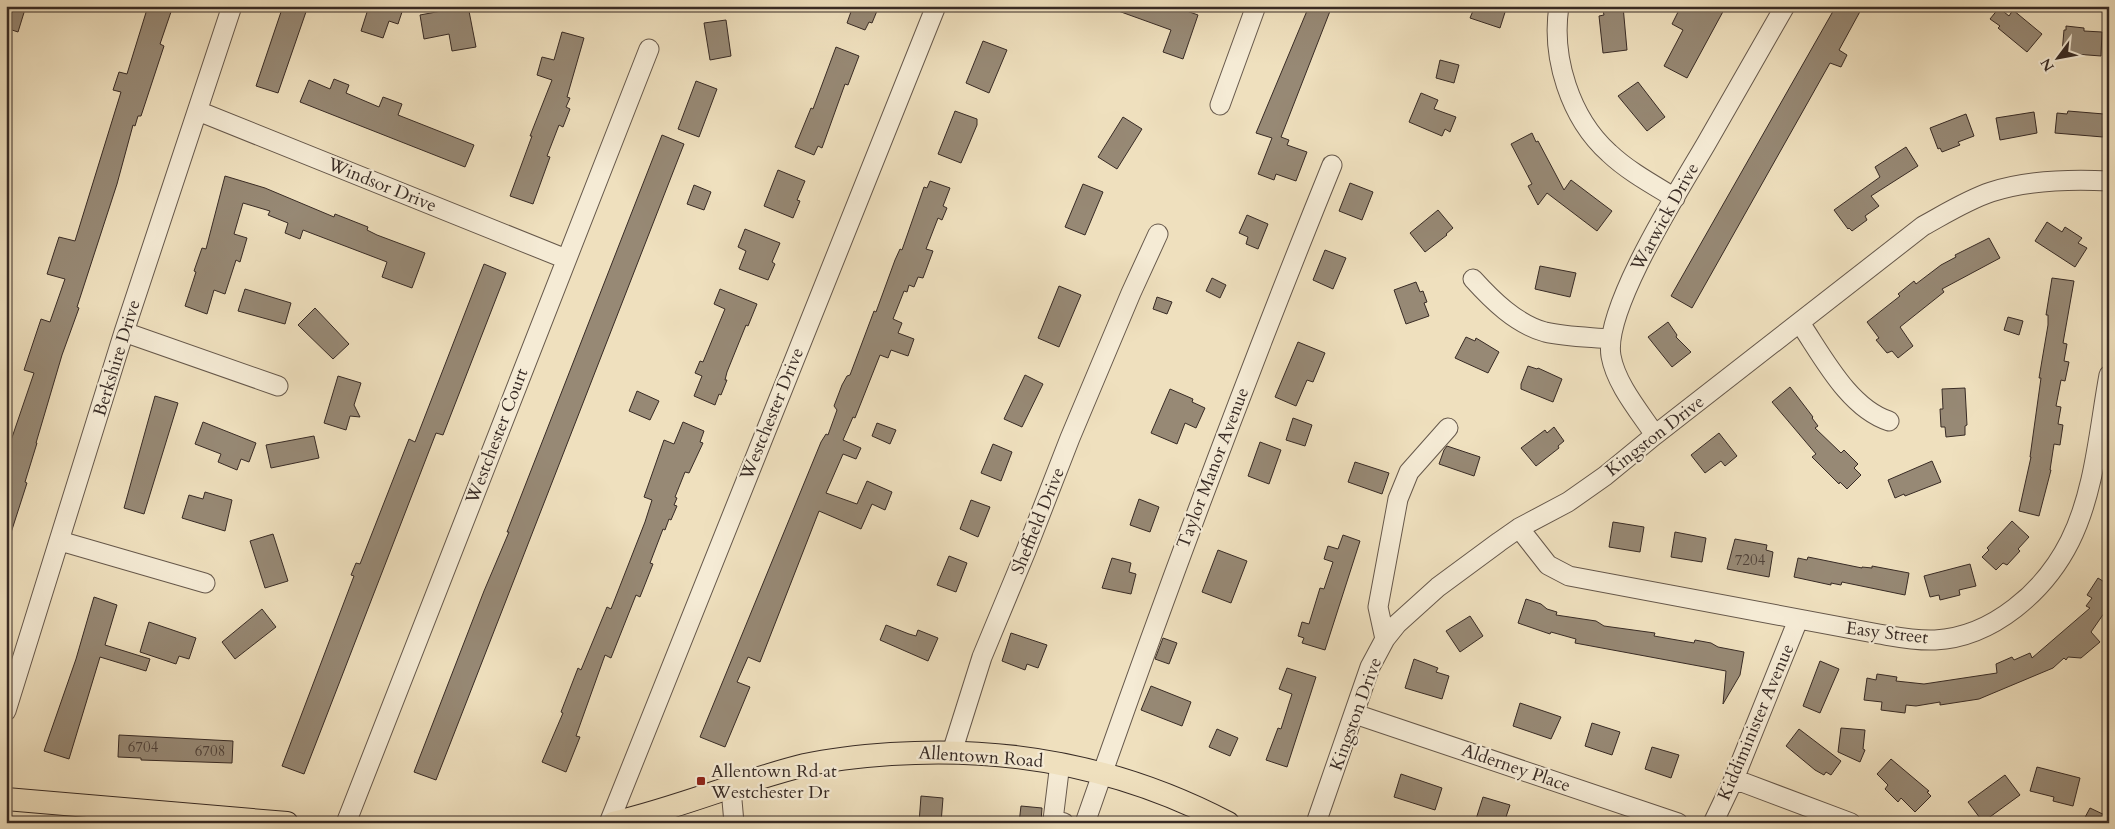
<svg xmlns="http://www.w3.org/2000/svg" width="2115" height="829" viewBox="0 0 2115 829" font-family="Cardo,serif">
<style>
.building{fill:#978975;stroke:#382b25}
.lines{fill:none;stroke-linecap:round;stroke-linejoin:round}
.minor-casing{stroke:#66584b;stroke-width:21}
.major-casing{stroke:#382b25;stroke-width:24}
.minor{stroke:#f5ebd5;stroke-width:19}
.major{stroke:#efe0be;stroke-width:22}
.poi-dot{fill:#8f2418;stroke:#f5ebd5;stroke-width:2}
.labels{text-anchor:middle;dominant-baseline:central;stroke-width:4.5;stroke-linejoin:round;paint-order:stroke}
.number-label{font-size:15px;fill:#504239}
.street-label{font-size:18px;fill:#382b25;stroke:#f5ebd5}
.poi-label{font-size:18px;fill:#382b25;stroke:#f5ebd5;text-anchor:start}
</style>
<rect width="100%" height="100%" fill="#efe0be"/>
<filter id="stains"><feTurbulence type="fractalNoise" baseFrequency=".004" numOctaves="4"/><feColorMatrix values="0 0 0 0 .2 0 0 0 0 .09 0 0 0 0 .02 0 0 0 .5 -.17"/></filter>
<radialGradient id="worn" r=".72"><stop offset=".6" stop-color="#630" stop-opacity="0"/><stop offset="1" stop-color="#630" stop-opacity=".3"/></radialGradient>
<path class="building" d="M6 6H26L18 32 6 28Z
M148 6H173L160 44 164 46 141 116H138L135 126 133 125 117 184 77 307 79 308 62 355 36 443H37L25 482 27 483 9 539H6V455L34 373 24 370 41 319 50 322 65 279 47 274 59 237 75 241 121 92 113 90 119 72 127 74Z
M283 6H308L278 93 256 86Z
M369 6H404L398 24 389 21 383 38 361 31Z
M468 6 476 47 452 51 449 34 424 39 420 15Z
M853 6H879L872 23 869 22 865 30 847 23Z
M1110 6H1173L1198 15 1183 59 1163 52 1171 30 1110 8Z
M1309 6H1332L1281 137 1289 140 1287 145 1307 152 1296 181 1276 174 1274 180 1258 174 1272 138 1256 133Z
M1475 6H1507L1500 28 1470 18Z
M1602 6H1623L1627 50 1603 53 1599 16 1604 15Z
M1681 6H1726L1687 78 1664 66 1683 30 1672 24Z
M1836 6H1863L1839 50 1847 55 1841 67 1830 63 1692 308 1671 296Z
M1999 8 2009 16 2013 10 2042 34 2027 52 1998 28 2000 26 1990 19Z
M726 20 731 56 710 60 704 23Z
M2066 26 2084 28V31L2102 32 2101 56 2062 53 2064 30H2066Z
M562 32 584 38 567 97 570 98 566 107 570 109 563 127 559 125 547 156 550 157 533 204 510 196 532 136H530L552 80 537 75 542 57 554 60Z
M983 41 1007 50 989 93 966 83Z
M836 47 859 56 848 85 845 84 822 148 818 146 814 155 795 147 811 108 813 109Z
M1440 60 1459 65 1454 83 1436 78Z
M334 79 349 85 346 93 379 107 383 97 402 104 398 115 474 145 465 167 300 102 309 80 330 89Z
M696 81 717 89 699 137 678 129Z
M1638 82 1665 117 1647 131 1618 96Z
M1421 93 1438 100 1434 109 1456 117 1450 132 1445 129 1442 136 1409 122Z
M955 111 977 119V125L961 163 938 154Z
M2068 111 2104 114 2103 137 2055 133 2057 113 2067 114Z
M2034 112 2037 133 2000 140 1996 118Z
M1966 114 1974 136 1958 142 1960 145 1942 152 1940 148 1938 149 1930 128Z
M1123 117 1142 129 1117 169 1098 157Z
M1532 133 1536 142 1538 141 1564 190 1571 180 1612 211 1597 231 1547 193 1538 205 1528 186 1532 184 1511 144Z
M662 135 684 144 436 780 414 772 484 591 509 532H507Z
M1906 147 1918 166 1871 196 1879 206 1865 216 1867 220 1852 231 1849 228 1848 229 1834 210 1880 177 1875 167Z
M778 170 805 181 797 200 800 201 793 218 764 206Z
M225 176 265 188 334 217 335 214 368 227 367 230 377 235 425 253 412 288 382 277 387 262 303 230 300 239 285 233 288 223 268 215 270 211 243 203 234 234 247 238 240 262 236 260 225 294 214 290 207 314 185 306 196 272 194 271 202 248 206 249Z
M930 181 950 188 943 206 947 208 942 220 938 218 926 249 933 251 923 278 918 277 914 287 909 285 907 292 904 291 893 319 902 323 898 333 914 339 908 356 891 350 888 358 880 355 855 418 853 417 843 440 861 448 856 459 843 454 826 493 857 504 867 481 892 492 885 510 872 504 861 529 819 511 760 662 748 657 737 682 750 687 725 747 700 737 821 442 826 434 828 435 837 410 834 406 842 385 847 376 850 375 874 311 876 312 895 260 900 249 902 250 924 187 927 188Z
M1350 183 1373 192 1362 220 1339 211Z
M1083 184 1103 192 1085 235 1065 227Z
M694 185 711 192 704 210 687 204Z
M1438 210 1453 228 1446 234 1447 235 1425 252 1410 233Z
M1247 215 1268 224 1258 249 1246 244 1248 237 1239 233Z
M2047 222 2062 232 2065 227 2082 238 2078 243 2087 248 2075 267 2035 241Z
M745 229 780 243 772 262 775 264 768 280 739 269 746 251 738 247Z
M1989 238 2000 258 1942 289 1944 292 1900 327 1913 346 1898 358 1892 351 1887 353 1876 340 1879 338 1867 322 1900 296 1898 294 1914 281 1916 284 1941 265 1956 257 1955 255Z
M1325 250 1346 258 1333 289 1313 280Z
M484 264 506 273 443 435 436 433 304 774 282 766 354 576 351 575 356 563 360 564 409 439 415 442Z
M1540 266 1576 273 1570 297 1535 289Z
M1212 278 1226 285 1220 298 1206 291Z
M2052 278 2074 281 2063 343 2067 344 2064 361 2069 362 2065 381 2061 380 2056 406 2061 407 2058 424 2063 425 2060 445 2054 444 2050 470H2051L2039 516 2019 511 2031 457H2030L2041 378H2039L2048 325V315H2046Z
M1416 282 1420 292 1423 291 1427 302 1424 303 1429 316 1406 324 1394 290Z
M1059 286 1081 295 1059 347 1038 338Z
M245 289 291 303 285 324 238 311Z
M720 289 757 304 748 326 746 325 727 372 725 380H727L721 395 719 394 715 405 694 396 702 376 695 373 700 361 703 362 725 309 714 304Z
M1157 297 1172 302 1167 314 1153 309Z
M315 308 349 344 333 359 298 325Z
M2008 317 2023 321 2019 335 2004 330Z
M1668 322 1677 335 1676 337 1691 352 1672 367 1648 337Z
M1466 337 1475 341 1476 338 1499 352 1488 373 1455 358Z
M1298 342 1325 353 1313 382 1307 380 1296 406 1275 397Z
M1528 366 1537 369 1538 368 1562 379 1553 402 1521 389V384Z
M1025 375 1043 384 1022 427 1004 419Z
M338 376 361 383 354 405 360 417 350 416 346 430 324 423Z
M1790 387 1813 417 1812 418 1818 426 1815 428 1841 453 1844 450 1858 464 1854 468 1861 475 1847 489 1840 482 1839 484 1812 457 1816 454 1772 402Z
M1965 388 1967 425 1965 426V435L1946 437 1945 427H1941L1940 409H1943L1942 389Z
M1170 389 1193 399 1192 402 1205 408 1196 428 1185 423 1177 444 1151 433Z
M637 391 659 401 650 420 629 411Z
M155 396 178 403 144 514 124 508Z
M1293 418 1312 425 1305 446 1286 440Z
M203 422 256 443 249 462 241 459 237 470 218 462 221 454 195 444Z
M683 422 704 431 700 442 703 443 689 473 685 472 675 497 677 498 674 505 677 506 671 520 669 519 665 530 663 529 650 563 653 564 640 597 636 595 611 658 605 655 576 736 580 737 566 772 542 762 563 713 561 712 578 668 581 670 607 607 611 609 645 522 652 500 644 497 664 440 674 444Z
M877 423 896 430 890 444 872 436Z
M1554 427 1564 441 1558 446 1559 448 1536 466 1521 448 1545 430 1547 433Z
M1719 433 1737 456 1725 466 1721 461 1705 473 1691 455Z
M314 436 319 458 271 468 266 445Z
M1260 442 1281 450 1269 484 1248 476Z
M993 444 1012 452 1001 481 981 473Z
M1447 446 1480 457 1474 476 1439 464 1444 450Z
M1932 461 1941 482 1905 496 1904 494 1895 498 1888 480Z
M1355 462 1389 473 1382 494 1348 482Z
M205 492 232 500 225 531 182 518 189 495 203 499Z
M1139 499 1159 507 1150 532 1130 525Z
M971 500 990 507 978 537 960 529Z
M2012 521 2029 537 2018 549 2020 551 2007 565 2003 563 1996 570 1982 557 1989 550 1987 548Z
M1613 522 1644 527 1640 552 1609 547Z
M1675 532 1706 538 1702 562 1671 557Z
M273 534 288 581 265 588 250 541Z
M1343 535 1360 541 1325 650 1302 643 1304 638 1298 636 1302 622 1309 624 1320 588 1324 589 1333 562 1324 559 1328 546 1338 549Z
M1735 539 1767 545 1766 550 1773 552 1769 577 1727 569Z
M1218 550 1247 561 1231 603 1202 592Z
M949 556 967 563 956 592 937 585Z
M1808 557 1862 568V567L1872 568V566L1909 573 1905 595 1842 582 1841 585 1831 583V585L1794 577 1798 558 1807 560Z
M1112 558 1131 563 1129 572 1136 574 1131 594 1102 588Z
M1970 564 1976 586 1959 590 1960 595 1940 600 1939 595 1930 597 1924 576Z
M2098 578 2109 585V606L2091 632 2100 642 2081 658 2068 657 2066 660 2064 658 2053 668 1979 699 1940 705V702L1916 706 1906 705 1905 713 1881 710 1882 702 1864 700 1867 678 1876 680 1877 674 1897 677 1896 681 1924 684 1997 673 1996 664 2012 657 2014 660 2030 653 2032 658 2090 608 2086 606 2092 598 2087 595Z
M94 597 117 605 105 645 150 659 146 671 100 657 69 759 44 751 76 659Z
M1526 599 1541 604 1547 609 1557 612 1556 615 1596 621 1604 626 1655 633 1654 636 1694 643 1695 640 1711 643 1718 647 1744 652 1740 675 1723 704 1726 671 1575 643 1576 639 1551 632 1550 634 1518 623Z
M262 609 276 627 235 659 222 642Z
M1470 616 1483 636 1460 652 1446 631Z
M149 622 196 638 189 659 179 656 176 664 140 652Z
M886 625 909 634 916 636 918 630 938 638 928 661 880 640Z
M1011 633 1047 645 1038 668 1027 664 1025 670 1002 661Z
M1163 638 1177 643 1169 664 1155 659Z
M1414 659 1438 668 1436 672 1449 676 1442 699 1405 688Z
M1820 661 1839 669 1820 713 1803 706Z
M1287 668 1316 677 1287 767 1266 760 1278 728 1281 729 1292 694 1279 689Z
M1151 686 1191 702 1182 726 1141 710Z
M1520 703 1561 717 1551 739 1513 726Z
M1592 723 1620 732 1612 755 1585 746Z
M1841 728 1865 730 1863 749 1865 750 1860 762 1838 752Z
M1217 729 1238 738 1230 756 1209 747Z
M1799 729 1841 761 1831 775 1826 772 1824 775 1815 770 1786 746Z
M119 735 233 741 232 763 141 760V758L118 757Z
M1652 747 1679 755 1671 778 1645 769Z
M1891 759 1929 791 1927 792 1931 796 1915 812 1901 798 1898 802 1885 789 1888 785 1877 774Z
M2037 767 2080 778 2073 806 2053 801 2054 797 2030 791Z
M1401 774 1442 788 1435 810 1394 797Z
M2005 775 2020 795 1983 822 1968 802Z
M921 796 943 798 941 823H919Z
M1483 797 1510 805 1504 823H1486L1476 819Z
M1021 806 1042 808 1041 823H1019Z
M2090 808 2109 817V823H2082Z"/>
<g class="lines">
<defs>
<path id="minor" d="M1559 6C1551 57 1570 118 1609 153 1628 171 1652 184 1675 198
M1220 105 1256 6
M198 111 566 259
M1473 279C1492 300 1516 324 1545 332 1566 337 1589 337 1611 339
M1800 323C1823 357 1849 408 1889 421
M124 332 278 386
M1655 435C1639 411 1616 384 1611 356 1603 309 1681 187 1706 144 1732 98 1759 52 1785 6
M1519 528 1548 565 1569 576 1879 634C1897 637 1916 641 1935 640 1993 637 2045 591 2070 541 2095 491 2099 429 2109 375
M60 541 205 583
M1385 639 1378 607 1398 499 1409 472 1448 428
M6 711 124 332 232 6
M1355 714 1678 823
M952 752 982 657 1026 551 1070 438 1131 293 1158 234
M1060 763 1053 820 1064 823
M1734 779 1851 823
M731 789 734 823
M346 823 649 49
M609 823 936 6
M1085 823C1162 602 1244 382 1332 165
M1316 823 1370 667 1385 639 1397 624 1438 587 1499 542 1519 528 1568 502 1605 476 1655 435 1923 226C1945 214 1967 200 1991 192 2028 180 2070 179 2109 181
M1713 823 1734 779 1798 620"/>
<path id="major" d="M6 799 287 823
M613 823C679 808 740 781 805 765 833 759 863 756 891 754 1009 746 1123 768 1228 823"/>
</defs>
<use href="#minor" class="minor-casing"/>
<use href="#major" class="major-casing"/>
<use href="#minor" class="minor"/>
<use href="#major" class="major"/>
</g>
<rect class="poi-dot" x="696" y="776" width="10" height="10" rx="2.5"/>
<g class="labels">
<g class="number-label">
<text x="1750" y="560">7204</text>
<text x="143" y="747">6704</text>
<text x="210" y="751">6708</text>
</g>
<g class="street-label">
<text transform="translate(382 185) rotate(22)">Windsor Drive</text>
<text transform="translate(1665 217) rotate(-61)">Warwick Drive</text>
<text transform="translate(117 358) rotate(-73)">Berkshire Drive</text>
<text transform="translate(772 414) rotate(-68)">Westchester Drive</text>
<text transform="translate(497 436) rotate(-69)">Westchester Court</text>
<text transform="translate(1655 436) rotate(-38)">Kingston Drive</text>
<text transform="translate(1213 468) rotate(-69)">Taylor Manor Avenue</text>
<text transform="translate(1038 521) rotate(-68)">Sheffield Drive</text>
<text transform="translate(1887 633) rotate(7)">Easy Street</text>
<text transform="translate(1356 714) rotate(-70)">Kingston Drive</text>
<text transform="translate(1756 722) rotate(-67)">Kiddiminister Avenue</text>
<text transform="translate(981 757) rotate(4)">Allentown Road</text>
<text transform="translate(1516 768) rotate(19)">Alderney Place</text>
</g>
<g class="poi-label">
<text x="711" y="771">Allentown Rd at<tspan x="711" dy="21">Westchester Dr</tspan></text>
</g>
</g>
<rect width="2115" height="829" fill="none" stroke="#efe0be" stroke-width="25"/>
<rect x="8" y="8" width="2100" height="814" fill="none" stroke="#382b25" stroke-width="2.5"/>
<rect x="12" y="12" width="2090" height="804" fill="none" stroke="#382b25"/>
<g transform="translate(2058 58) rotate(238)" stroke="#f5ebd5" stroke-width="4" paint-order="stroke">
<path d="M0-4L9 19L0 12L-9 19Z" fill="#382b25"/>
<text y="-8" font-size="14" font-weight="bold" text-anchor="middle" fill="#382b25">N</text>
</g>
<rect width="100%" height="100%" filter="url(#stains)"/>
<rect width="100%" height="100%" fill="url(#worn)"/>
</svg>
